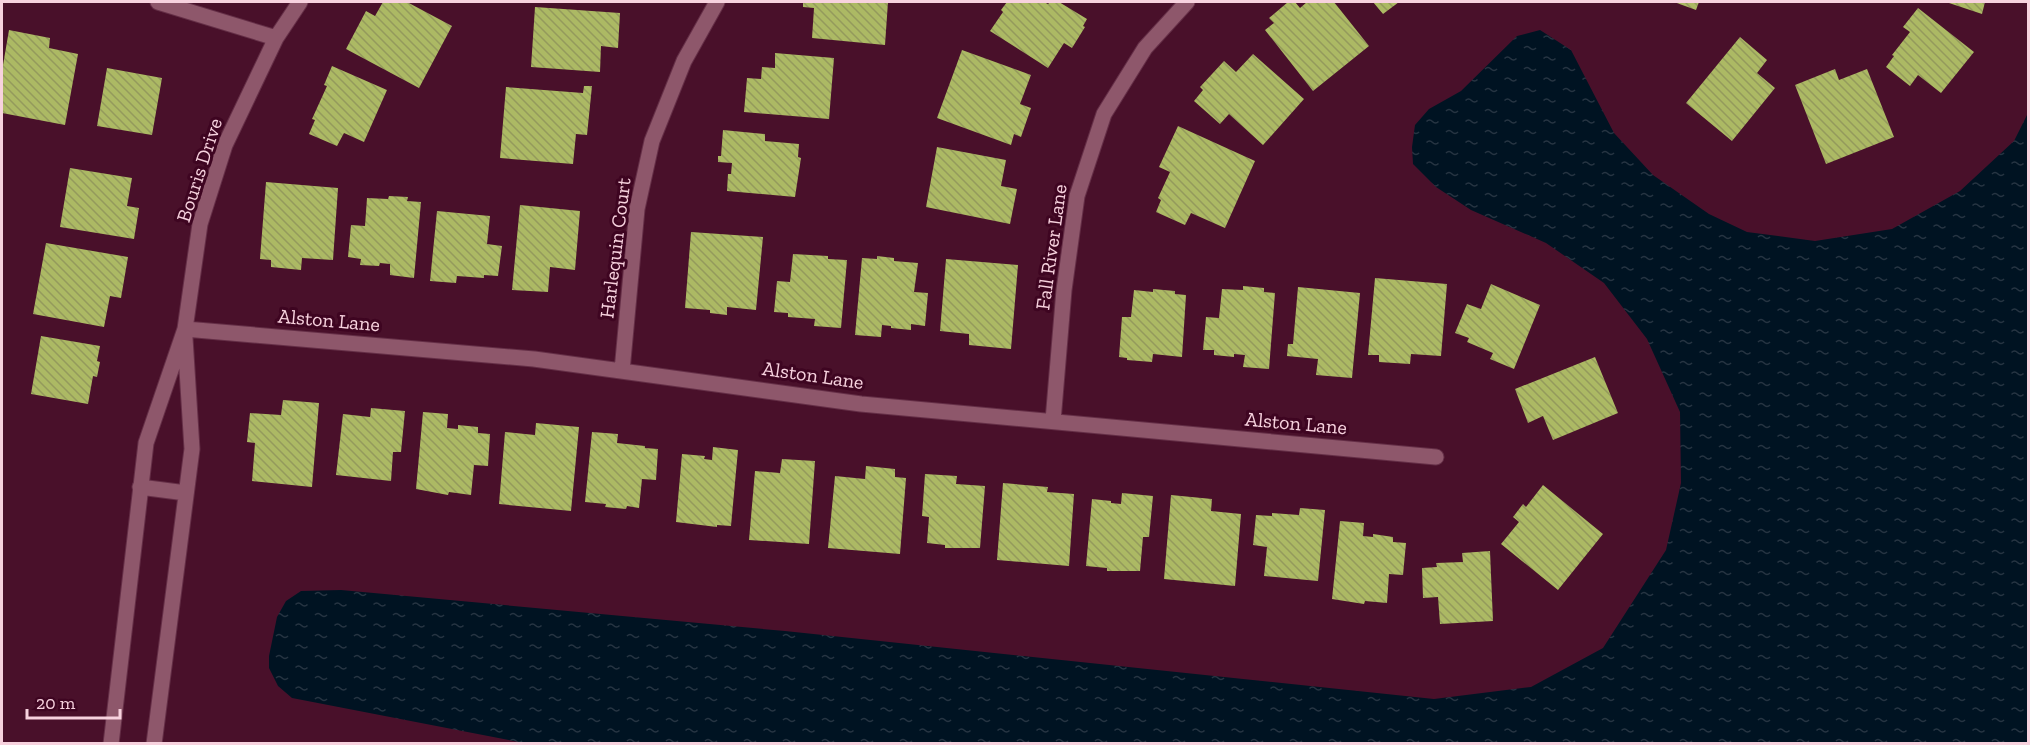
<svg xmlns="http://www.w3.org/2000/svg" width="2030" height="745" viewBox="0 0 2030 745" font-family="'Zilla Slab',serif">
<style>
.water{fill:url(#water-ripples)}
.building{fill:url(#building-back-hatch)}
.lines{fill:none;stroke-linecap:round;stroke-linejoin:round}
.minor-casing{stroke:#652f47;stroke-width:17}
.minor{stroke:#8e576b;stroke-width:15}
.labels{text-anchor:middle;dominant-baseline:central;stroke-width:6;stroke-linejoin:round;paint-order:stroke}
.street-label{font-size:20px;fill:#f7d2de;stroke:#3e0521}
</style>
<defs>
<pattern id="water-ripples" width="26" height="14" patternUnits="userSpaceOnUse" patternTransform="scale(1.5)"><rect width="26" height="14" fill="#001322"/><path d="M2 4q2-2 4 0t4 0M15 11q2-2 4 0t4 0" fill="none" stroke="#263442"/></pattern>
<pattern id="building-back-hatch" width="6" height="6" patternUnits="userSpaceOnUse" patternTransform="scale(1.5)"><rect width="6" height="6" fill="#acb964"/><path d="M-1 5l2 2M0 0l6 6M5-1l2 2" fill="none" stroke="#949a5c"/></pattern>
</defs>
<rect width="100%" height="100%" fill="#49102a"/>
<path class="water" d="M1540 30 1571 50 1614 133 1653 175 1709 214 1747 232 1815 241 1892 229 1960 191 2014 141 2028 113V743L529 744 292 698 278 686 269 668V656L277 617 286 601 301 591 341 590 785 631 1434 699 1531 687 1603 648 1666 550 1681 483 1680 412 1647 339 1604 283 1546 243 1471 210 1436 187 1413 164 1412 147 1415 125 1429 109 1461 91 1517 36Z"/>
<path class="building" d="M383 2H407L452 26 419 88 346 49 366 11 375 16Z
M803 2H888L885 45 812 38 814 8 803 7Z
M1007 2H1044L1048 4 1050 2H1059L1087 19 1083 26 1085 27 1072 48 1064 43 1048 68 990 31 1003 12 1001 10Z
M1288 2H1295L1300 8 1307 2H1334L1369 46 1313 91 1265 30 1274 23 1269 18Z
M1373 2H1399L1383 14Z
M1674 2H1699L1696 10Z
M1946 2H1985L1982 14Z
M535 7 620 13 618 48 601 46 600 72 531 67Z
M1918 8 1974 52 1941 93 1918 75 1910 86 1886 67 1894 56 1892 55 1910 32 1903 27Z
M9 30 50 38 49 48 78 54 65 125 2 113V71Z
M1740 37 1767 60 1757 73 1775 88 1732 141 1686 103Z
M962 50 1031 75 1020 104 1031 108 1021 137 1014 134 1011 145 937 118Z
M775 53 834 58 829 119 744 112 747 78 761 79 762 67 775 68Z
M1253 54 1304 99 1263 145 1229 114 1220 124 1194 101 1203 90 1200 87 1224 61 1236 72Z
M332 66 387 90 364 142 344 133 337 146 309 134 315 120 312 119 327 86 324 85Z
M107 68 162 78 152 135 97 126Z
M1835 69 1839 80 1867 69 1894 137 1826 164 1795 85Z
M584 86H592L587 135 576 134 573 164 500 158 506 87 583 93Z
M1178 126 1255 161 1225 228 1191 213 1185 225 1156 212 1161 200 1158 198 1170 172 1159 167Z
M723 130 765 134V141L799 144 798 157 801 158 795 197 727 191 728 174H731L732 163 718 162V156H721Z
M937 147 1006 160 1001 186 1017 189 1010 224 926 207Z
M70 168 132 178 127 206 139 208 134 239 60 227Z
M266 182 338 188 333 260 302 258 301 270 271 267V260L260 259Z
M389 196 408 197 407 201 421 202 414 278 390 275V264L380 263 379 266 360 265 361 259 348 257 351 225 365 226 367 198 388 199Z
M520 205 580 211 575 270 550 267 548 292 512 290Z
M437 211 490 216 487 244 502 246 498 276 484 275V278L457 276 456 283 430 281Z
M691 232 763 237 756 310 727 307V315L710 313V310L685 308Z
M46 243 128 257 121 298 110 296 104 327 33 314Z
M793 254 828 256V259L847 260 841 328 814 326 815 319 788 317V313L774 312 777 281 790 282Z
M877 256 894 258V261L918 263 914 292 928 293 925 326 911 324V330L891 328V326L882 325 881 337 855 335 862 258 877 259Z
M946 259 1018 265 1011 349 969 345V334L940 331Z
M1375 278 1447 284 1441 356 1411 354 1410 364 1379 362V355H1368Z
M1491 284 1540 305 1514 369 1490 359 1493 353 1467 342 1469 338 1455 333 1467 304 1481 309Z
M1243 286 1264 288V292L1275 293 1269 369 1243 367 1245 355 1234 354V357L1214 355V350H1203L1206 317 1219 318 1222 289 1243 290Z
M1298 287 1360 293 1352 378 1316 375 1318 359 1287 356 1288 344H1293Z
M1153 289 1175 291V294L1186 295 1182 357 1153 354 1152 362 1127 360V358L1119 357 1122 317H1131L1134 290 1153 292Z
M41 336 100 346 97 361 100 362 97 377 93 376 88 404 31 394Z
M1595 357 1618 413 1553 440 1543 416 1528 423 1515 389Z
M283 400 319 403 312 487 252 481 255 443 247 442 250 413 281 415Z
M371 408 405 411 401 452H393L391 481 336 475 343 414 370 417Z
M423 412 448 414 447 428 458 429V425L478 427V433L490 434 488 466 474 465 471 495 449 492 448 495 416 489Z
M536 423 579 427 571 511 499 504 505 432 535 435Z
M592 432 618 434 617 443 645 446V448L658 449 656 480 642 479 639 508 627 506 626 509 605 507 606 504 585 502Z
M713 447 738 450 731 526 717 525V527L676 522 682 454 705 456 704 459 712 460Z
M782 459 815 461 809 544 749 540 755 471 780 473Z
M866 466 895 469V477L906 478 900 554 828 548 835 476 865 479Z
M925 474 957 476 956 484 985 486 980 548H945V545L927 543 929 517 922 516Z
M1003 483 1048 487 1047 492 1074 494 1069 566 997 560Z
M1543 485 1603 534 1558 590 1501 544 1519 522 1513 517 1523 504 1526 507Z
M1122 493 1153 496 1149 537H1143L1140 571H1107V568L1086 566 1092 499 1111 501V503L1121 504Z
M1171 495 1212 499 1211 511 1241 514 1235 586 1164 579Z
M1300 508 1325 510 1318 581 1264 576 1267 547 1253 545 1256 515 1272 516V513L1299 515Z
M1340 521 1364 523 1363 536 1373 537V534L1393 537V542L1406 543 1403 575 1389 574 1387 603 1365 601 1364 604 1332 599Z
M1490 551 1493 621 1440 624 1438 597 1423 598 1422 568 1437 567 1436 563 1463 562 1462 553Z"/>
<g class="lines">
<defs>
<path id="minor" d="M158 2 276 38
M185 329 534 359 861 404 1436 457
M622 371 637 209 652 141 684 61 717 2
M1053 421 1064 290 1077 196 1104 114 1145 48 1187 2
M140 487 186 493
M111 744 146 443 185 329 200 224 225 145 276 38 300 2
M154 744 192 449 185 338"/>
</defs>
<use href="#minor" class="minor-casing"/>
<use href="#minor" class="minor"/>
</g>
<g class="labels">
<g class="street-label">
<text transform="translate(199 170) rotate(-72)">Bouris Drive</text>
<text transform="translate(1051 247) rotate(-82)">Fall River Lane</text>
<text transform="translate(615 248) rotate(-83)">Harlequin Court</text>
<text transform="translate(329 320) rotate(5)">Alston Lane</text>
<text transform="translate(813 375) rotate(8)">Alston Lane</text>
<text transform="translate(1296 423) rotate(5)">Alston Lane</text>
</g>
</g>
<rect width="2030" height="745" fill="none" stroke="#f7d2de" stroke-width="6"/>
<path d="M27 709v9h93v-9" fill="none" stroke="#f7d2de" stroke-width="3"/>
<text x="36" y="709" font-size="18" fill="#f7d2de" stroke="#3e0521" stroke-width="4.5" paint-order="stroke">20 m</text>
</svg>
